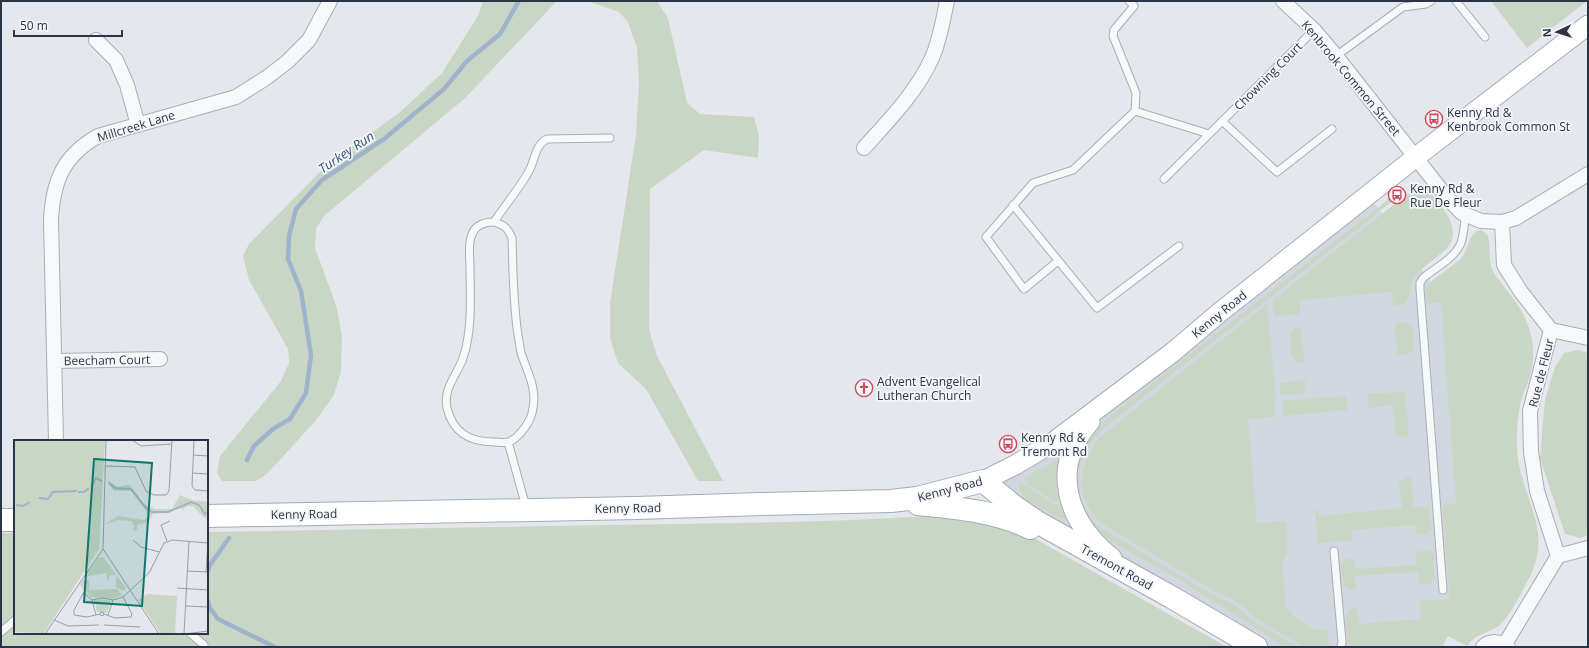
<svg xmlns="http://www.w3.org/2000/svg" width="1589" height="648" viewBox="0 0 1589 648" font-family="'Open Sans',sans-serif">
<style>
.built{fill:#d2d6de}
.green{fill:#c9d6c5}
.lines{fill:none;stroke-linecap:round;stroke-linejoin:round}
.stream{stroke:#9fb4cc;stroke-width:4.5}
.lane-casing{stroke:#a9aeb7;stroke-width:9}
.street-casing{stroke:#a9aeb7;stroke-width:16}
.secondary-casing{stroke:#a9aeb7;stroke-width:21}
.primary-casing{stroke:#a3abb8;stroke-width:24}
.lane{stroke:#f7f8fa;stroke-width:7}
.street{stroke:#f7f8fa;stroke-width:14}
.secondary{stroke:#fff;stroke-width:19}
.primary{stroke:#fff;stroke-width:22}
.labels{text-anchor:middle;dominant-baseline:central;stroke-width:3.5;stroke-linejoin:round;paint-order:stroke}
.street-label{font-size:12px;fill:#2b3445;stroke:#f4f6f9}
.poi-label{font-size:12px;fill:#2b3445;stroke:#f4f6f9;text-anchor:start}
.water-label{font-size:13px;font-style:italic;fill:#34527a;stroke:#f4f6f9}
.inset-river{fill:none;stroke:#9fb4cc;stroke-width:2}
.inset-road{fill:none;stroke:#9a9fa9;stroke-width:1}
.view{fill:#0f766e;fill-opacity:0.15;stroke:#0f766e;stroke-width:2}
.inset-edge{fill:none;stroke:#2b3445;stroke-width:2}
</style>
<rect width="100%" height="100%" fill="#e4e7ec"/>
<path class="built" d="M1365 190 1480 350 1462 504 1449 505 1456 619 1442 647H1256L983 481 1050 438Z"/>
<path class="green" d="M483 1H557L465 98 324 216 316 229 315 248 337 308 342 337 341 371 334 395 317 419 267 474 256 481H222L217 473 220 456 281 381 289 363 288 349 249 280 243 256 249 244 328 164 399 113 442 73 478 16Z
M588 1H657L668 18 687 103 700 114 754 117 759 136 758 158 704 150 650 189 649 330 657 356 723 481H698L646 389 618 363 610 338V303L636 135 639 83 637 48 628 22 619 12Z
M1491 1H1587L1527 48Z
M1415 186 1425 188C1440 202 1466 231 1445 250 1436 259 1423 266 1415 276 1408 285 1412 296 1405 304L1393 306 1392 292 1300 300V314L1274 316 1273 300 1406 195 1413 192 1411 188Z
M1402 189 1404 192 1104 428C1083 449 1076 467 1080 496H1076L1077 459 1092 433 1099 425Z
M1482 230 1488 236C1491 247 1488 258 1492 269 1495 276 1501 282 1506 289 1517 303 1527 317 1531 336 1534 347 1534 360 1531 372 1529 382 1524 391 1521 400 1518 416 1516 432 1517 448 1519 494 1553 528 1531 574 1525 586 1508 621 1497 627 1486 634 1475 634 1467 646L1448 636 1442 647H1349C1348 635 1340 616 1352 608H1357L1359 624 1421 619 1420 601 1450 599 1442 505 1456 504 1441 302 1428 303C1427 299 1425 292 1426 288 1429 280 1455 266 1462 257 1469 249 1469 229 1482 230Z
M1267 304 1276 401H1274V417L1248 419 1257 523 1286 521 1287 555 1282 562 1286 606 1294 617 1311 628 1318 630H1327L1329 645 1328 647H1304L1252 616 1243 607 1234 600 1216 592 1101 523C1073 497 1078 466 1099 438Z
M1399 322 1407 323C1413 327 1413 331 1413 337 1415 350 1412 356 1398 355L1397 352 1395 326Z
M1296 328H1299L1301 330 1304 362 1301 364 1295 362 1291 354 1290 333Z
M1577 350 1588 353V535L1581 538 1565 534 1540 458 1545 400 1555 367 1564 353Z
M1305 380 1306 393 1281 395 1280 383Z
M1405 392 1409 436 1396 437 1393 405 1369 408 1367 394Z
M1346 396 1348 410 1283 416 1282 401Z
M1059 458 1061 460V500L1055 502 1029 485 1025 478Z
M1411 476 1414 507H1429L1431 529C1429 535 1424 535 1418 534L1415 530 1414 525 1352 530V539L1350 541 1318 543 1315 511 1318 510 1319 516 1402 508 1399 480 1406 479V477Z
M1021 482 1054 505 1062 504 1067 516 1063 520 1023 498 1018 485Z
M1081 500 1090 518 1098 526 1213 595 1234 604 1250 619 1298 647H1286L1279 643 1177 578 1121 547 1092 528 1077 501Z
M948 515 1023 532 1227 647H1V533H15V633H207V532L788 522 854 520Z
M1428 550 1433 555 1435 578 1430 584 1424 585 1419 583 1418 572 1355 576 1356 588 1352 590 1348 589C1343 585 1339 568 1343 562 1344 560 1347 559 1348 558L1354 559 1355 569 1417 565 1416 552Z"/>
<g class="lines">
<path class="stream" d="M247 460 254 446 273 429 290 419 306 393 311 355 301 291 288 259 289 236 296 209 322 180 384 139 444 89 467 61 500 34 519 1
M207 572 210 565 229 538
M207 599 210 608 218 619 275 647"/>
<defs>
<path id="lane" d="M1456 1 1485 37
M1336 56 1403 7 1426 4 1431 1
M1135 111 1209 134
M1222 121 1277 172 1332 129
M1164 179 1314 30
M1013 205 1097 308 1179 246
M494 222C504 225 508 228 512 238 513 270 513 303 518 335 519 341 520 347 521 353 527 371 537 388 533 408 532 420 520 437 509 442 505 443 498 442 494 442 470 442 453 433 447 408 443 390 455 377 462 361 465 353 467 345 468 337 472 314 470 291 470 268 470 258 468 247 471 237 474 226 483 222 494 222 505 205 520 188 529 171 535 160 535 145 547 139L610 138
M1058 261 1024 289 986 237 1033 183 1073 170 1135 111 1136 93 1113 36 1114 30 1134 6 1129 1
M508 442 526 507
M1334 551 1342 642 1341 647
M1443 590 1420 289V283L1423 278C1435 268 1455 258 1461 243 1464 234 1464 224 1466 214
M1 632 15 620
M190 633 204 645"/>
<path id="street" d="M1283 1 1314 30 1336 56 1449 200 1462 213 1481 221 1502 222 1516 218 1588 174
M96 40 116 60 127 85 138 125
M864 148C889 120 916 93 932 58 940 40 943 20 947 1
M1502 222 1504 265 1521 292 1551 330 1530 411 1531 452 1537 491 1558 556 1505 644
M1551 330 1588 338
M55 361 160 359
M56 441 51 220C53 181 63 156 98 136L236 97 266 78 287 62 309 40 330 1
M1558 556 1588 548
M1483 647C1490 640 1501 641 1508 647"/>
<path id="secondary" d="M1090 422C1049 468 1067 522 1112 558
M983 481 1015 465 1052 443 1173 352 1219 313 1416 157 1588 25"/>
<path id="primary" d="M918 504C956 508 996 511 1030 528
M207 516 637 508 761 504 891 501 917 498 983 481 1015 507 1037 522 1173 598 1256 647
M1 520H15"/>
</defs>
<use href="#lane" class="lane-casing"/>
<use href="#street" class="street-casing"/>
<use href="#secondary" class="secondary-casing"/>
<use href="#primary" class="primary-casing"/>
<use href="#lane" class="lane"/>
<use href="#street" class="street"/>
<use href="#secondary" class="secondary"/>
<use href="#primary" class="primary"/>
</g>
<defs>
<symbol id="bus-ring" viewBox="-11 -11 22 22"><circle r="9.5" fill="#f4f6f9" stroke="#d1495b" stroke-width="1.5"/><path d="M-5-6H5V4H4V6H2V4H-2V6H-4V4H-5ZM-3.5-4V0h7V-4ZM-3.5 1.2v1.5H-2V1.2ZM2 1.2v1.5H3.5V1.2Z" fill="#d1495b"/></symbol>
<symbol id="church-ring" viewBox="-11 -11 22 22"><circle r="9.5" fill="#f4f6f9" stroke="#d1495b" stroke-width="1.5"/><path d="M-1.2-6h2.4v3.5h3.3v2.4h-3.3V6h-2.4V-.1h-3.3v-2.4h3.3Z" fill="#d1495b"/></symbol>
</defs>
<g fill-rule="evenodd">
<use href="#bus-ring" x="1424" y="109" width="20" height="20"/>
<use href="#bus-ring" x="1387" y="185" width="20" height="20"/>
<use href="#church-ring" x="854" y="378" width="20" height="20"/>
<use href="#bus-ring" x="998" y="434" width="20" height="20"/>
</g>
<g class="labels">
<g class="street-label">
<text transform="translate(1268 76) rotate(-45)">Chowning Court</text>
<text transform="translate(1351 78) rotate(50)">Kenbrook Common Street</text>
<text transform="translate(136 126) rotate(-17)">Millcreek Lane</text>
<text transform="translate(1219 314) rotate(-39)">Kenny Road</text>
<text transform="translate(107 360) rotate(-1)">Beecham Court</text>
<text transform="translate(1541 373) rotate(-76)">Rue de Fleur</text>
<text transform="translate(950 489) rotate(-15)">Kenny Road</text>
<text transform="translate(628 508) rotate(-1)">Kenny Road</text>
<text transform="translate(304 514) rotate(-1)">Kenny Road</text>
<text transform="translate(1117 567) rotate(29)">Tremont Road</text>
</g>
<g class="poi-label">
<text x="1447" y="112">Kenny Rd &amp;<tspan x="1447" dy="14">Kenbrook Common St</tspan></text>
<text x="1410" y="188">Kenny Rd &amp;<tspan x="1410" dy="14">Rue De Fleur</tspan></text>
<text x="877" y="381">Advent Evangelical<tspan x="877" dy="14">Lutheran Church</tspan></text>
<text x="1021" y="437">Kenny Rd &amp;<tspan x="1021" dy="14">Tremont Rd</tspan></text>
</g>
<g class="water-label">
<text transform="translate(346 152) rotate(-34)">Turkey Run</text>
</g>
</g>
<g transform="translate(14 440)">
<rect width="194" height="194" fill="#e4e7ec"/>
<path d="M0 0H91L85 109 30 193 0 192ZM94 40 104 47 115 44 129 63 141 69H158L166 55 178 60 194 62V79L189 77 179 66H173L168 70 166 68 154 73 139 74 134 82 123 85V90H119L120 86 117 81 104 80 90 85 104 76 130 80 135 75 117 51H100L94 44ZM89 117 112 148 110 151 102 147V135H96L94 142 92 133 70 137 84 118ZM69 140H75V150L103 149 108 155 98 159 77 157 66 145ZM133 154 163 156 161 194H147L124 160ZM87 159 97 161 93 173 83 172 80 160Z" fill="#c9d6c5"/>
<path class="inset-river" d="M95 43 101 48 117 49 132 68 138 72H154L177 62 185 65 191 74 194 72M77 47 82 38 88 41M64 52H70L75 48M25 58 34 59 39 52 63 51M2 65 9 66 16 62"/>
<path class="inset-road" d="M92 0 89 109 145 194M118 0 127 6 158 4M180 0 178 46 181 50 194 51M179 15 194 16M91 26 121 27 132 51 140 55H152L155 51 158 0M178 33 194 34M119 100 127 107 145 112M153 101 147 85 156 81M173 131 194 132M192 132 194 102M163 148 194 150M71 154 78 160 88 158 99 160 109 157M69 155 70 152 60 170V175L73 177 86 174M109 157 135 133 150 103 158 100 194 103M78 160 82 175M172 166 194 167M89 172 90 175 87 176 86 173ZM90 174 101 178 117 177 118 174 109 157M94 175 99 160M40 180 54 186 85 185M90 185 126 187M31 194 89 109M170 194 175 101M170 194 194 191"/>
<path class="view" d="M80 19 138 23 128 166 70 162Z"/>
<rect width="194" height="194" class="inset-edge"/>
</g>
<rect width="1589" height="648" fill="none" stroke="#2b3445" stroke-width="4"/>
<g transform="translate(1557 32) rotate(266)" stroke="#f4f6f9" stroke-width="3" paint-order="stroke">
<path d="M0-3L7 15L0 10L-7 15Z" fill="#2b3445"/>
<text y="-6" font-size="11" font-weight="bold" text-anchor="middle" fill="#2b3445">N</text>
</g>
<path d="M14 30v6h108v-6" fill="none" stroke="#2b3445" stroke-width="2"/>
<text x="20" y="30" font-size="12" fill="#2b3445" stroke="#f4f6f9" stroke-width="3" paint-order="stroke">50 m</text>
</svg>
